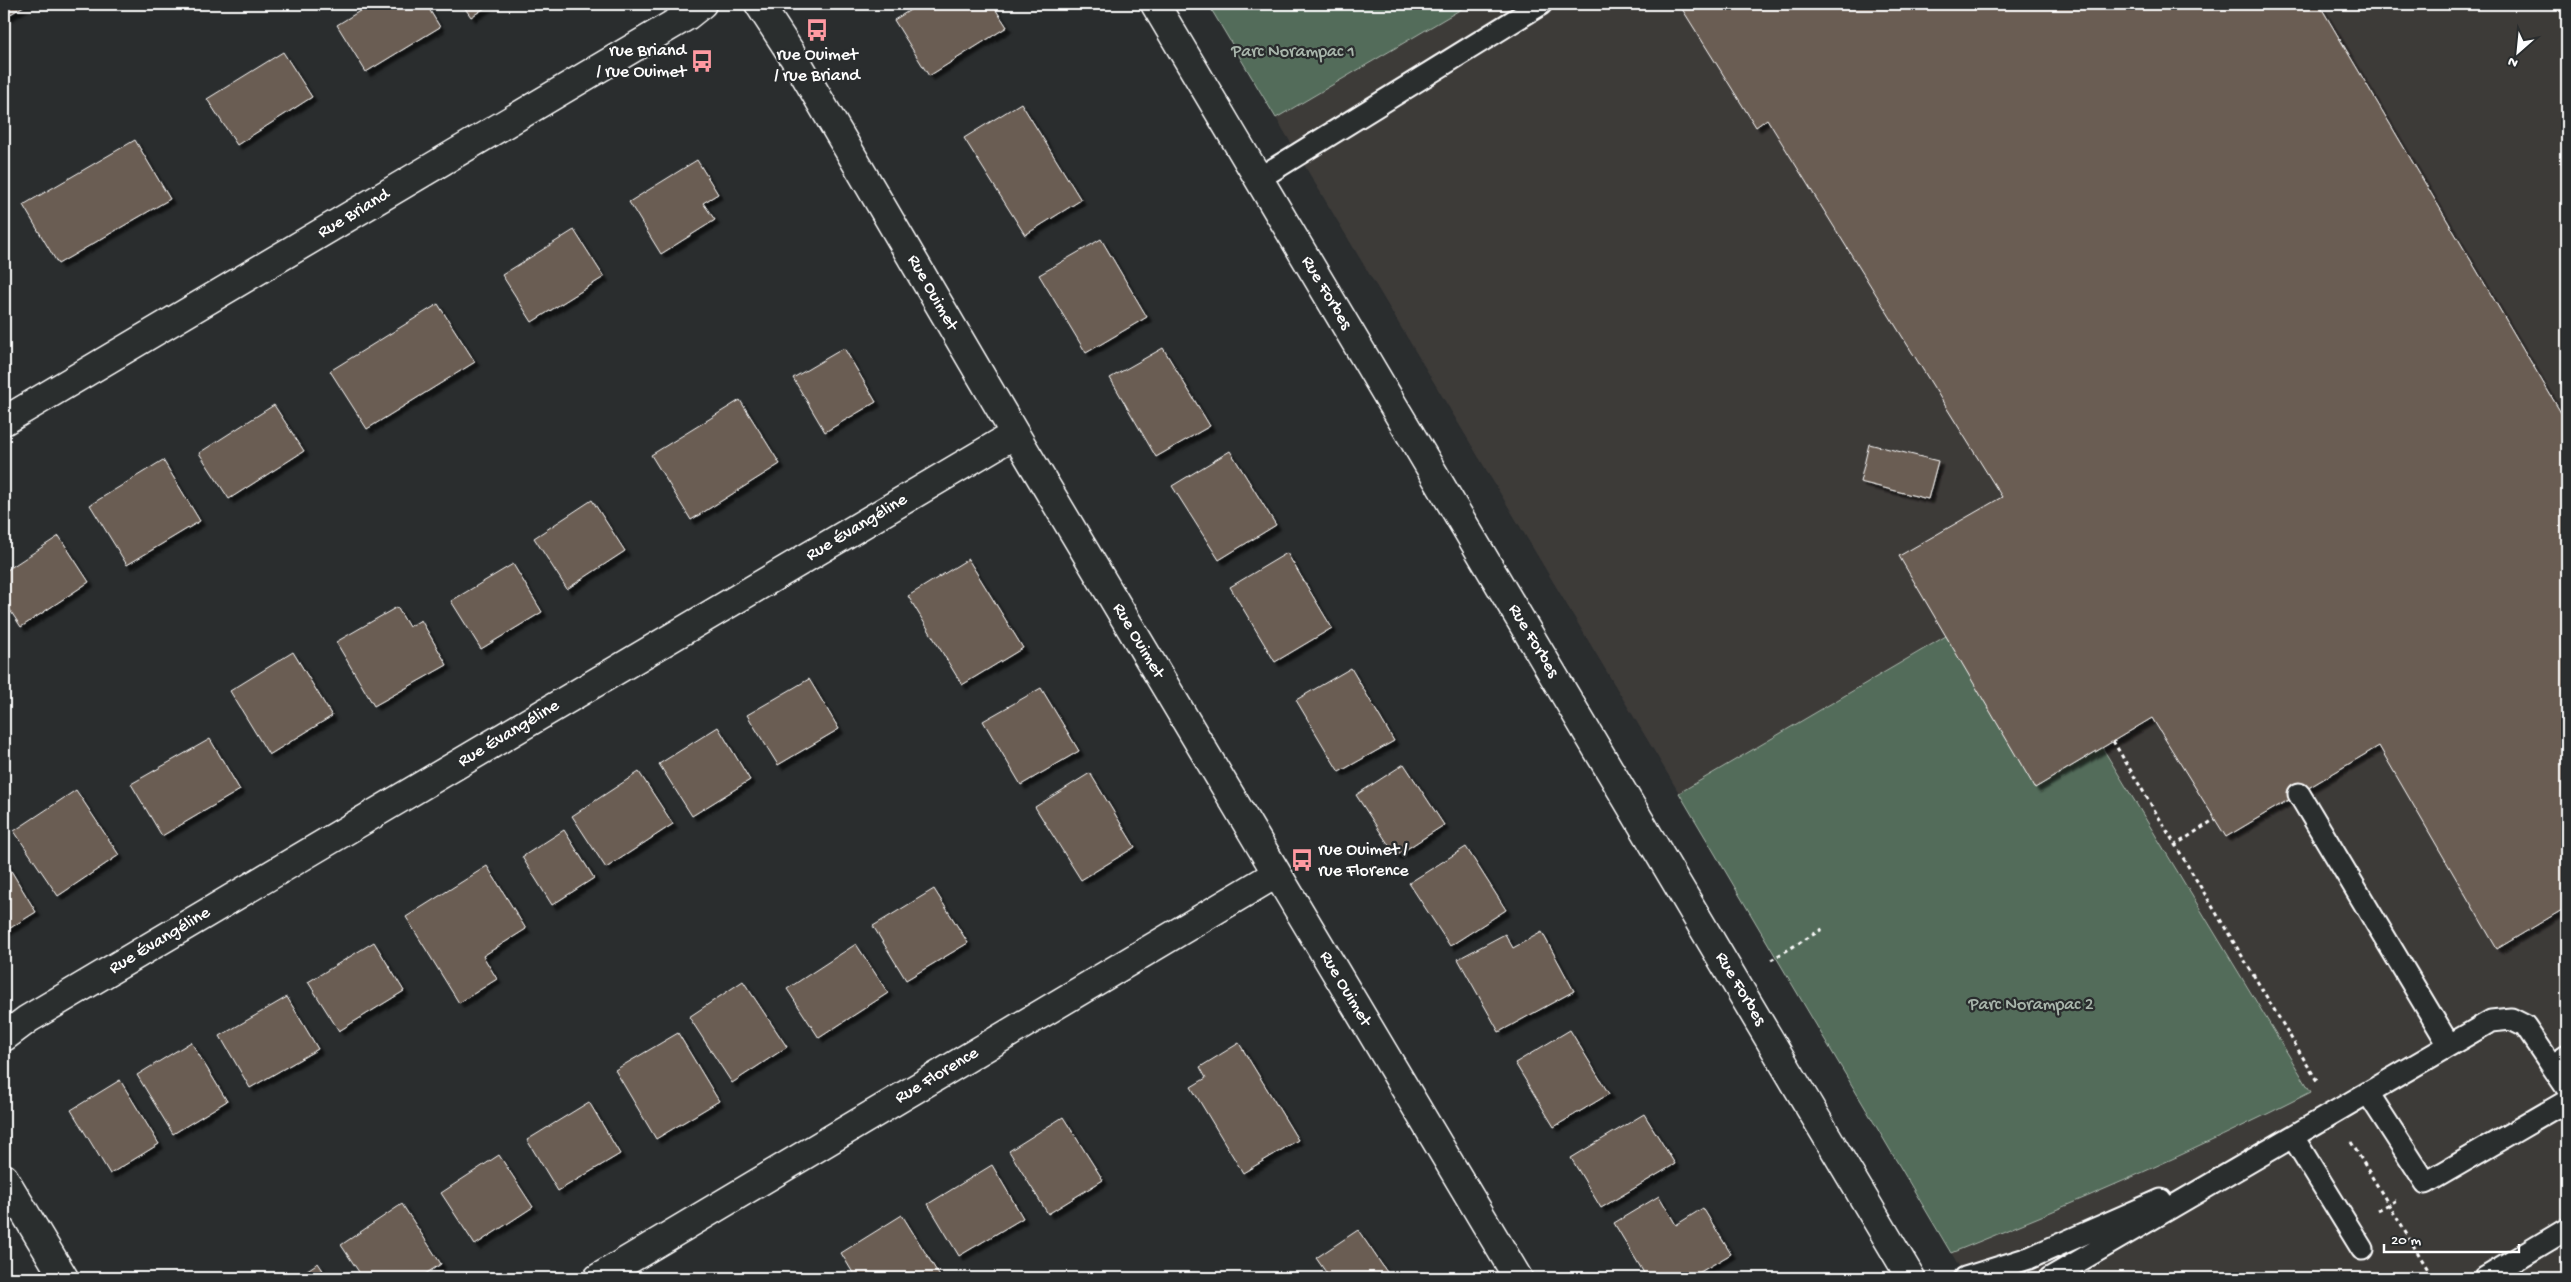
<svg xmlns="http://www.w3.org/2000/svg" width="2571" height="1282" viewBox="0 0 2571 1282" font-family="'Gochi Hand',sans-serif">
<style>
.built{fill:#3e3b39}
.green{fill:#536c5a;stroke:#a9b6ac}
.building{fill:#6b5d52;stroke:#fff;filter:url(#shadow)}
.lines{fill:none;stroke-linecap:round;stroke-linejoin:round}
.service-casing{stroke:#fff;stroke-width:25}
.minor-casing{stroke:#fff;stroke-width:31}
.path{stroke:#fff;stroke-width:3;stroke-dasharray:4 4;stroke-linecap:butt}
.service{stroke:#2a2d2e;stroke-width:21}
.minor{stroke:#2a2d2e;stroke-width:28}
.labels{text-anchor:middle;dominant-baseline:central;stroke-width:4.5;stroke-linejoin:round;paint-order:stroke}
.poi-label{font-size:18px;fill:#fff;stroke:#2a2d2e;text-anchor:end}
.park-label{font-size:18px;fill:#a9b6ac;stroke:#2a2d2e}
.street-label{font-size:18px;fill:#fff;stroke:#2a2d2e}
</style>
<defs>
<filter id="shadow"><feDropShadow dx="4.5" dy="4.5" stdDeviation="1" flood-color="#0009"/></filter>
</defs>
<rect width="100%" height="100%" fill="#2a2d2e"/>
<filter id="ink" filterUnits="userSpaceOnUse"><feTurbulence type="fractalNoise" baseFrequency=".02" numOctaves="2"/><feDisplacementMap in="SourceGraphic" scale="10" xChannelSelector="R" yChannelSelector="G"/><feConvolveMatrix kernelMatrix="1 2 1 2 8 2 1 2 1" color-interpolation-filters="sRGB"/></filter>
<g filter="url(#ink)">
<path class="built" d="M1208 4H2567V1278H1966L1656 754Z"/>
<path class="green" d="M1208 4H1470L1276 118Z
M1946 636 2102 747 2311 1092C2194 1152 2073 1204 1951 1253L1679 793Z"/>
<path class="building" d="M4 4H27L4 18Z
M371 4H426L440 27 366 72 337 25Z
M462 4H491L471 17Z
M920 4H992L1007 27 929 76 894 20Z
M1679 4H2319L2567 423V907L2497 949 2379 746 2226 837 2152 718 2035 788 1899 556 2002 497 1767 119 1756 127Z
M283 52 312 97 237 145 207 99Z
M1021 103 1081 200 1025 235 964 138Z
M135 140 170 199 58 264 23 205Z
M697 160 718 194 703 203 715 220 661 254 629 202Z
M574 230 604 277 532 322 502 275Z
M1101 239 1147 317 1086 353 1039 275Z
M438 304 475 362 367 429 330 371Z
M844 348 876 402 825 432 793 378Z
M1163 348 1210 426 1156 457 1110 378Z
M740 400 780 464 691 520 651 455Z
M274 405 304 451 229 499 199 453Z
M1869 444 1938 461 1928 499 1860 482Z
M1230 451 1276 525 1219 560 1172 486Z
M163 460 200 521 127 565 90 505Z
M592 500 625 551 567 589 534 538Z
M59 536 89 582 21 627 4 601V572Z
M1287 553 1332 628 1275 662 1230 587Z
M968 559 1023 648 962 685 908 596Z
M513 564 542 612 481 649 451 601Z
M397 607 409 627 421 620 447 665 374 706 336 642Z
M293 652 332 716 269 755 230 691Z
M1351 668 1394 741 1339 772 1296 700Z
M809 679 839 729 778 765 747 715Z
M1041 688 1079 751 1021 785 983 721Z
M718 727 750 780 692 816 659 764Z
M210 739 240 790 162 836 131 784Z
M1404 764 1444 825 1396 856 1356 795Z
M639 772 673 824 606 868 572 816Z
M1090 773 1135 847 1081 880 1035 807Z
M76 790 119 855 58 896 14 831Z
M564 830 594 878 552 905 522 857Z
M1466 847 1506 910 1450 946 1409 883Z
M4 859 36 912 4 932Z
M487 866 526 929 483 956 497 979 459 1003 406 917Z
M934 889 968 943 906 980 873 926Z
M1542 932 1574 991 1499 1032 1458 959 1505 934 1513 948Z
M374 942 404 991 339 1031 308 982Z
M856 944 888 993 819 1038 787 989Z
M743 981 787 1047 732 1083 689 1017Z
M287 997 318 1049 250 1088 220 1036Z
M1570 1030 1609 1094 1554 1127 1515 1063Z
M678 1033 719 1101 656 1139 615 1070Z
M191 1042 227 1101 173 1134 137 1075Z
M1239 1043 1298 1140 1243 1173 1191 1087 1206 1078 1200 1067Z
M120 1080 159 1144 110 1174 71 1110Z
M589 1102 620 1154 558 1191 527 1140Z
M1644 1114 1675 1164 1601 1208 1571 1158Z
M1063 1117 1103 1180 1048 1214 1009 1151Z
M499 1155 533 1207 475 1245 441 1193Z
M992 1165 1023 1218 959 1256 928 1204Z
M1659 1196 1676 1225 1703 1208 1731 1254 1690 1278H1647L1614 1223Z
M402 1204 441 1264 419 1278H363L341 1245Z
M902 1215 941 1278H856L841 1253Z
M1358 1230 1391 1278H1330L1316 1258Z
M318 1263 328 1278H295Z"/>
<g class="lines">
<defs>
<path id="service" d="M1258 179 1541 4
M2299 794 2449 1045
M2567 1056 2552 1066 2567 1088
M2368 1093 2426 1183 2567 1101
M2293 1137 2362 1249
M1965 1278 2029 1258 2161 1200
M2050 1278 2491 1021 2511 1019 2525 1026 2552 1066
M2485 1278 2567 1229"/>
<path id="minor" d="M759 4 800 67 1015 434 1518 1278
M1155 4 1911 1278
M4 421 687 16 702 4
M4 1037 28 1019 1015 434
M4 1178 64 1278
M598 1278 1276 874"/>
</defs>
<use href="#service" class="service-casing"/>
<use href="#minor" class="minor-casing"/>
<path class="path" d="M2113 741 2317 1081
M2174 846 2215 819
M1771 960 1824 928
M2351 1142 2433 1278
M2378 1210 2397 1200"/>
<use href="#service" class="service"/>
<use href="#minor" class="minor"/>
</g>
</g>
<defs>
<symbol id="bus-bare" viewBox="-9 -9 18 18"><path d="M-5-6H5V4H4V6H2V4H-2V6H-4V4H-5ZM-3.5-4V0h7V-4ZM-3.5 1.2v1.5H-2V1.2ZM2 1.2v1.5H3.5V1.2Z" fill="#ff9aa2" stroke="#2a2d2e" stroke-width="2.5" paint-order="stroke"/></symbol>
</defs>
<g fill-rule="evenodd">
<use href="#bus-bare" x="801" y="14" width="32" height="32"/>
<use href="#bus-bare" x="686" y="45" width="32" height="32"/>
<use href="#bus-bare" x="1286" y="844" width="32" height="32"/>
</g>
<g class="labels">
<g class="poi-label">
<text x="686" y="51">rue Briand<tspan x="686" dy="21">/ rue Ouimet</tspan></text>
<text x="817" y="55" text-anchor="middle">rue Ouimet<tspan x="817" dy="21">/ rue Briand</tspan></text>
<text x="1318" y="850" text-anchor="start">rue Ouimet /<tspan x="1318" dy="21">rue Florence</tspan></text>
</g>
<g class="park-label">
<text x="1293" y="52">Parc Norampac 1</text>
<text x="2031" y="1005">Parc Norampac 2</text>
</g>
<g class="street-label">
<text transform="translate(354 214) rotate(-31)">Rue Briand</text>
<text transform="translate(932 293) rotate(60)">Rue Ouimet</text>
<text transform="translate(1326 293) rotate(59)">Rue Forbes</text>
<text transform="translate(857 528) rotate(-31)">Rue Évangéline</text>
<text transform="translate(1138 641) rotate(59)">Rue Ouimet</text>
<text transform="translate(1533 641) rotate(59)">Rue Forbes</text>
<text transform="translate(509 734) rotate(-31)">Rue Évangéline</text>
<text transform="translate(160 941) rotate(-31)">Rue Évangéline</text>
<text transform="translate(1345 989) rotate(59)">Rue Ouimet</text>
<text transform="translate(1740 989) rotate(59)">Rue Forbes</text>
<text transform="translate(937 1076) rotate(-31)">Rue Florence</text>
</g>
</g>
<rect width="2571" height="1282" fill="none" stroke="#2a2d2e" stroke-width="20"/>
<rect x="10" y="10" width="2551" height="1262" fill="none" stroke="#fff" stroke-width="2" filter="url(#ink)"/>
<g transform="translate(2518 52) rotate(207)" stroke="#2a2d2e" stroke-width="4" paint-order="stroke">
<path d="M0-4L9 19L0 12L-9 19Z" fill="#ffffff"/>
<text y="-8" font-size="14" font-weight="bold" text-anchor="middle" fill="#ffffff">N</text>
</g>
<path d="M2384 1244v8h135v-8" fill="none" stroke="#ffffff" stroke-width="2.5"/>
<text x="2391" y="1244" font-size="15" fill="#ffffff" stroke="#2a2d2e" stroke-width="4" paint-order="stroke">20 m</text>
</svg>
